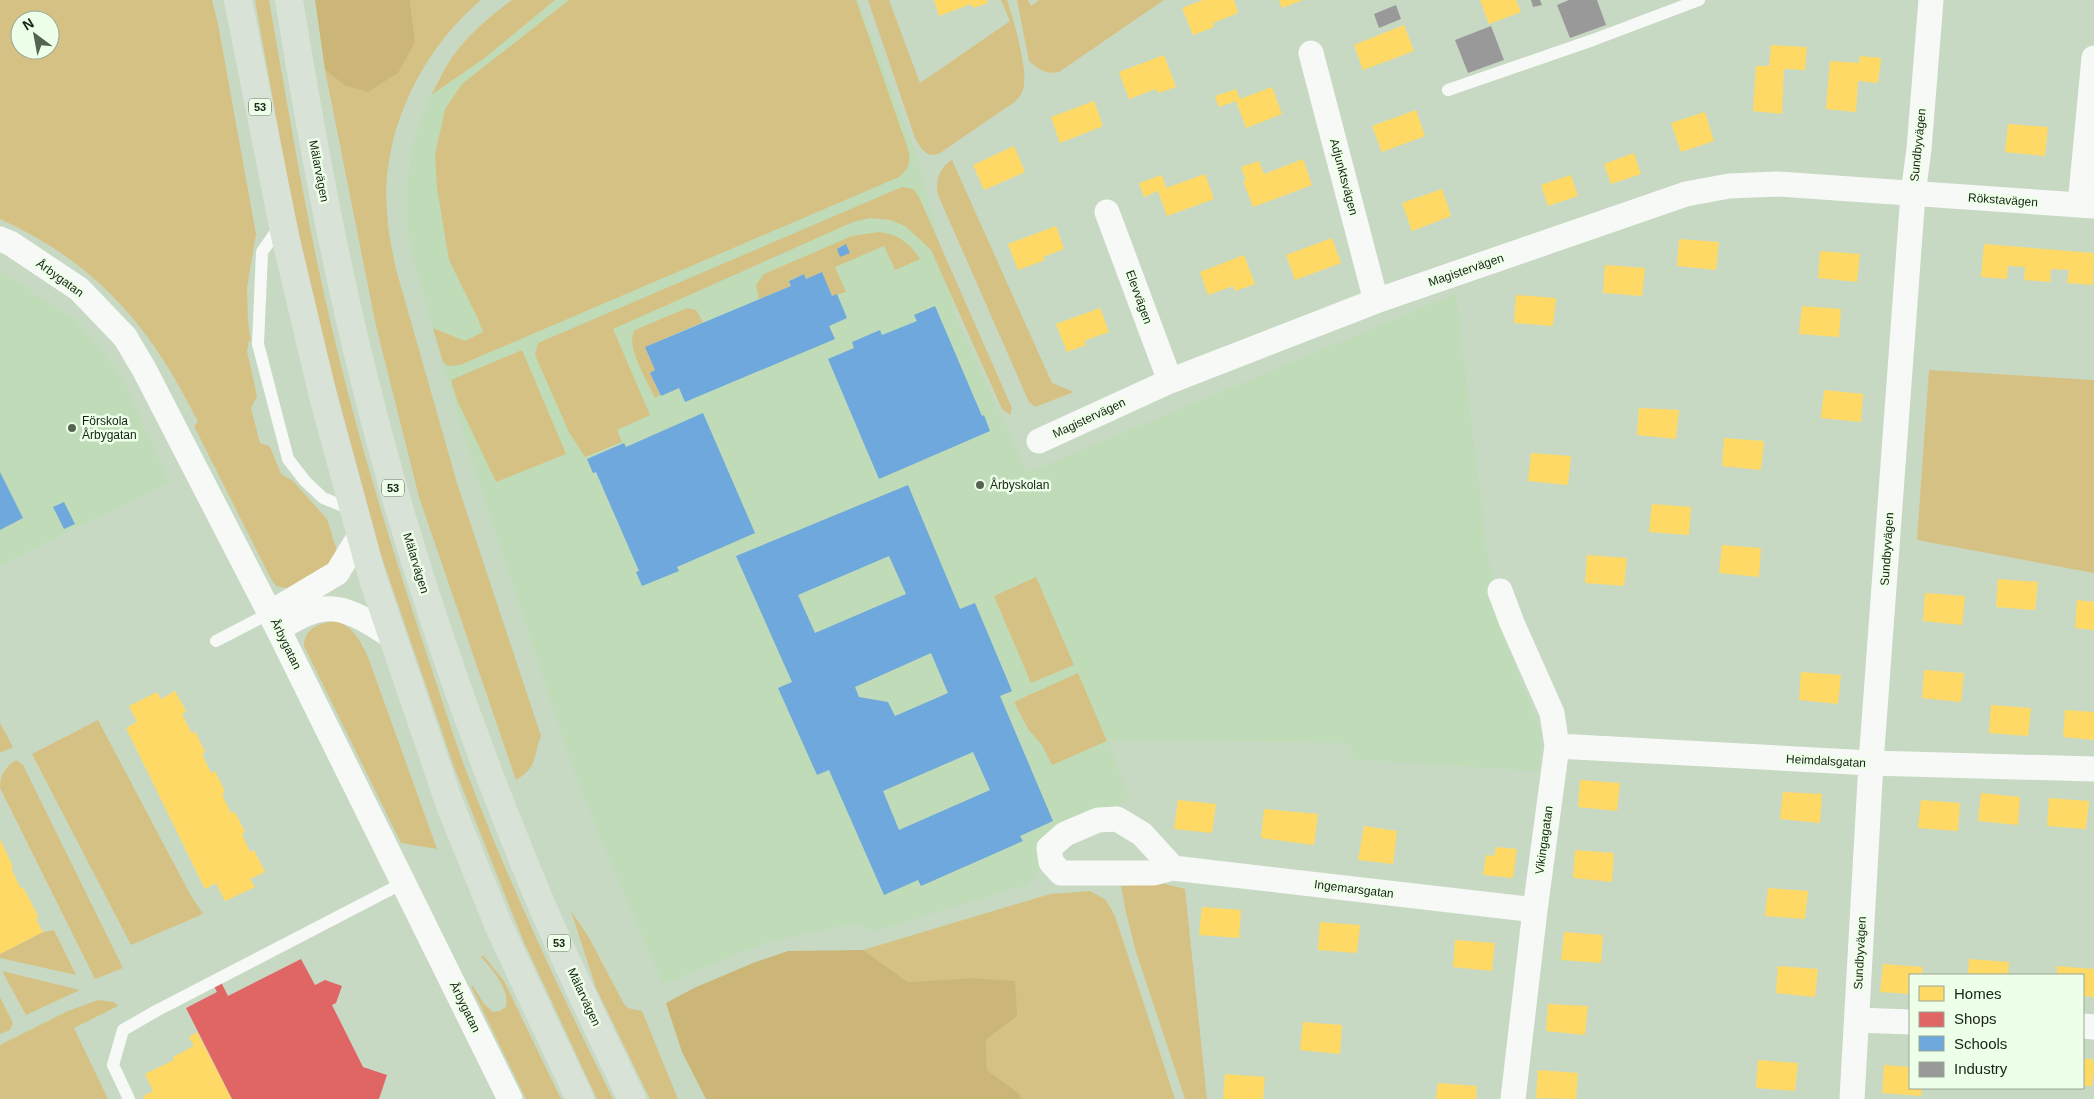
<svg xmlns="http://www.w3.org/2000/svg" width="2094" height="1099" viewBox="0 0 2094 1099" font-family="Arial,sans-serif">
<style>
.built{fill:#bfdbb7}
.green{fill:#d6c185;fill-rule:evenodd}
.forest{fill:#cbb678}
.homes{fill:#ffd966}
.shops{fill:#e06666}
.schools{fill:#6fa8dc;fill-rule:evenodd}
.industry{fill:#999}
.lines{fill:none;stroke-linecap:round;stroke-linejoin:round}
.service{stroke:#f7f9f6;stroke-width:12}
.minor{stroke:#f7f9f6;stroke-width:25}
.primary{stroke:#d9e2d6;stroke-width:28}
.poi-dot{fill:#556351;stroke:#eeffe9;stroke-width:2}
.labels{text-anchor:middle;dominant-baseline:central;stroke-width:5;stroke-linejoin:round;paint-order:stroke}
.shield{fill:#eeffe9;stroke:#586554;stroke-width:1}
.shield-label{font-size:11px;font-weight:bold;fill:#172314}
.street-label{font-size:12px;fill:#172314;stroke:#eeffe9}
.poi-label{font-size:12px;fill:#172314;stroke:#eeffe9;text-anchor:start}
</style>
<rect width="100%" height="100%" fill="#c8d9c3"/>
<path class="built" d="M555 0H858L917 156 956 316 1027 473 1456 294 1487 554 1509 651 1542 734 1539 771 1351 759 1352 746 1346 743 1108 740 1129 800 1064 827 1044 865 1026 885 875 931 857 923 768 942 663 984 603 844 572 765 484 497 442 361 409 242 407 211 408 179 411 154 418 127 431 95 482 60Z
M0 271 76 321 121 375 169 482 0 565Z"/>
<path class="green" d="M0 0H212L218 24 256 234 247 288 248 322 251 341H249L247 351 257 396 251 408 260 443 269 446 271 449 281 474 293 481 327 519 337 551 335 561 291 589 276 586 271 579 194 426 198 422C152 328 97 263 0 219ZM20 20H50V50H20Z
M255 0H269C289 113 307 225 334 337 359 442 391 546 425 649 438 687 450 727 464 765 507 879 559 990 613 1099H597L523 940 454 767 381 555 318 322 287 178Z
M410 0H481C421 51 381 132 387 212 388 232 392 250 396 269L457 483 541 736C533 755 539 766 516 780L419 497 376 326 325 70 344 85 415 42Z
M512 0H555L482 60 431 95C438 83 444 69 452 57 468 35 490 16 512 0Z
M569 0H856L908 149C911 161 909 169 899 177L460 365 448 366 443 362 433 328 465 341 483 332 478 319 449 260 437 188 435 155 445 109 462 84Z
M868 0H889L920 83 1010 21 1001 0H1007C1013 17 1027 67 1024 84 1024 91 1020 96 1016 101L940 153C927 159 921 149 915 138Z
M1017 0H1028L1031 6 1039 0H1164L1059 72C1046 75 1038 69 1029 61Z
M952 160 1052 383 1074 392 1035 407 1029 402 938 195C935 181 939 168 952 160Z
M902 187 913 189 919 197 1012 408 1010 415 1002 409 931 250 905 226 890 220 870 218 853 222 613 329 650 415 617 430 622 442 585 457 569 432 535 355 538 343Z
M879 232C898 234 910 243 920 259L895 270 884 246 835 267 846 292 832 296 822 272 806 279 804 274 789 280 791 286 759 299 756 285 764 274 852 236Z
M687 308 696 310 703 322 645 347 655 370 650 373 660 395 655 398C648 383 624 344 635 330Z
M522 350 566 454 496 482 457 400 451 380Z
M1929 370 2094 380V573L1917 540Z
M1036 577 1074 665 1031 683 994 596Z
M335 621C354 627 360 640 368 657L437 849 401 843 304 646C304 628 320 623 335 621Z
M1078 673 1107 741 1052 765 1042 745 1028 729 1014 702Z
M98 720 190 894 203 914 131 945 32 754Z
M0 723 13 747 0 753Z
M16 760 23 765 123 968 95 979 0 788C0 774 5 768 16 760Z
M1157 882 1185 889 1207 1099H1185L1136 952 1126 913 1121 886Z
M1090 891 1106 900 1115 916 1175 1099H1021L1020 1094 987 1070 986 1040 1017 1016 971 978 908 982 863 950 1050 894Z
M571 911 588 936 624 1004 628 1008 642 1011 678 1099H650L596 988Z
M54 930 76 975 0 958V954L43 932Z
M483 955 504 981 561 1099H526L471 986H473L484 1004 493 1012 500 1011 506 1007C510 989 492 969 481 957Z
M2 971 80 990 26 1015Z
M0 997 13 1023 10 1030 0 1034Z
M98 1000 114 1002 118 1006 74 1028 108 1099H0V1045L68 1011Z"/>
<path class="forest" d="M315 0H410L415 42 398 73 368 92 344 85 325 70Z
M863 950 908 982 971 978 1015 981 1017 1016 986 1040 987 1070 1020 1094 1021 1099H706L682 1052 666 1003 694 988 753 963 788 951Z"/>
<path class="homes" d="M934 0H987L988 3 973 8 971 4 939 16Z
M1203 0H1234L1238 13 1213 23 1214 27 1193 35 1182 8Z
M1279 0H1303L1282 8Z
M1480 0H1516L1521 12 1489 24Z
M1404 25 1414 51 1363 70 1354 45Z
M1771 45 1807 47 1805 70 1784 69 1782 114 1753 111 1756 66H1769Z
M1164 55 1176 87 1158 93 1156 89 1129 99 1119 72Z
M1860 56 1881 58 1878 83 1858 81 1856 112 1826 109 1830 61 1859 63Z
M1272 87 1282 114 1246 128 1236 101 1219 107 1215 96 1236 89 1240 99Z
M1094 101 1103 126 1060 143 1051 117Z
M1416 110 1425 136 1382 152 1372 126Z
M1705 112 1714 141 1681 152 1671 123Z
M2008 124 2048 127 2045 156 2005 152Z
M1014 146 1025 172 984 190 973 165Z
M1634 153 1641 174 1611 184 1604 164Z
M1303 159 1312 185 1253 207 1243 181 1246 180 1241 167 1259 161 1264 174Z
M1205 174 1214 199 1167 216 1158 191 1144 197 1139 183 1162 175 1166 188Z
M1571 175 1578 196 1548 206 1541 185Z
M1442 189 1451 216 1412 231 1402 203Z
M1056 226 1064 249 1043 257 1045 260 1018 270 1008 244Z
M1332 238 1341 263 1295 280 1286 255Z
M1679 239 1719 242 1716 270 1677 266Z
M1984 244 2094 253 2093 285 2067 283 2069 270 2051 269 2050 282 2024 280 2025 267 2008 266 2007 279 1981 277Z
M1820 251 1860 254 1857 282 1818 278Z
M1244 255 1255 284 1235 291 1233 286 1208 295 1200 272Z
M1605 265 1645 268 1642 296 1603 293Z
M1516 295 1556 298 1553 326 1514 323Z
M1802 306 1841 309 1839 337 1799 334Z
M1100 308 1109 332 1084 341 1086 345 1067 352 1056 324Z
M1824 390 1863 394 1861 422 1821 418Z
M1639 408 1679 410 1676 439 1637 435Z
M1724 438 1764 441 1761 470 1722 466Z
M1531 453 1571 456 1568 485 1528 481Z
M1652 504 1691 507 1689 535 1649 532Z
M1722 545 1761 548 1759 577 1719 573Z
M1587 555 1627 558 1624 586 1585 583Z
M1998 579 2038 582 2035 610 1996 607Z
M1925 593 1965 596 1962 625 1923 621Z
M2077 600 2094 602V630L2075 628Z
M1924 670 1964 673 1961 702 1922 698Z
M1801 672 1841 675 1838 704 1799 700Z
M175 691 186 711 182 714 192 734 195 731 205 752 202 754 211 773 215 771 225 792 222 794 231 813 235 812 245 832 242 834 250 852 254 850 265 872 250 879 255 887 225 901 216 883 205 889 126 728 137 722 129 706 157 692 161 699Z
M1991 705 2031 708 2028 736 1989 733Z
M2065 710 2094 712V740L2063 737Z
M1580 780 1620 783 1617 811 1578 807Z
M1783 792 1822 794 1820 823 1780 819Z
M1981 793 2020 797 2018 825 1978 821Z
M2049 798 2089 801 2086 829 2047 826Z
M1178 800 1216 804 1212 833 1174 829Z
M1921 800 1960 803 1958 831 1918 828Z
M1264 809 1318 814 1314 845 1261 838Z
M1364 826 1397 831 1393 864 1358 860Z
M0 839 13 867 11 868 21 889 23 887 39 918 36 919 43 932 0 954Z
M1496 847 1517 849 1513 878 1483 875 1486 855 1494 856Z
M1575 850 1614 853 1612 882 1573 878Z
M1768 888 1808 891 1805 919 1765 916Z
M1202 907 1241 910 1239 938 1199 935Z
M1320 922 1360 925 1357 953 1318 950Z
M1564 932 1603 935 1601 963 1561 960Z
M1455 940 1495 943 1492 971 1453 967Z
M1969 959 2009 962 2008 975H1968Z
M1883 964 1923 967 1922 975H1910V994L1880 992Z
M1778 966 1818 969 1815 997 1776 993Z
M2057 966 2094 969V997L2083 996V975H2057Z
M1548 1004 1588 1006 1585 1035 1546 1031Z
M1303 1022 1342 1025 1340 1054 1300 1050Z
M197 1032 232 1099H144L143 1096 153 1091 145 1074 174 1060 173 1057 194 1046 189 1037Z
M2083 1059H2093L2094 1071 2092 1086H2083Z
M1758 1060 1798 1063 1795 1091 1756 1088Z
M1884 1065 1910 1067V1088H1922L1921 1096 1882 1093Z
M1538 1070 1578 1073 1576 1099 1536 1098Z
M1225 1074 1265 1077 1263 1099H1223Z
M1438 1083 1477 1086 1476 1099H1436Z"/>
<path class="shops" d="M301 959 315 985 325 980 342 986 336 1003 332 1005 363 1067 387 1075 379 1099H232L186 1008 217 992 213 984 220 980 228 996Z"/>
<path class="schools" d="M846 244 850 253 840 257 837 249Z
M822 272 832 296 837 294 847 318 829 326 835 339 685 402 679 388 661 396 650 373 655 370 645 347 791 286 789 281 804 274 806 279Z
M935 306 982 416 984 415 990 431 879 479 828 359 854 348 852 342 880 330 882 335 917 321 914 315Z
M703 413 755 533 677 567 679 571 642 586 636 572 639 571 596 472 593 473 587 459 624 443 626 447Z
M0 472 23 518 0 530Z
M908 485 960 609 975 603 1012 691 1000 696 1053 821 1020 836 1023 841 921 886 918 880 884 895 829 770 817 775 778 688 792 682 736 556ZM889 556 906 594 815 633 798 595ZM931 653 948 693 895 716 888 702 859 697 855 687ZM973 752 990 790 899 830 883 791Z
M64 502 75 524 64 529 53 507Z"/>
<path class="industry" d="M1531 0H1540L1542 5 1533 7Z
M1569 0H1597L1606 25 1570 38 1557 5Z
M1396 5 1401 19 1379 28 1374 14Z
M1491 26 1504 60 1468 73 1455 40Z"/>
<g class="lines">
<path class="service" d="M1448 90 1593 40 1699 0
M280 226 262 252 258 344 288 459 305 481 323 498 353 510
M216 641 270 613
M129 1099 113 1065 123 1030 156 1011 403 883"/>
<path class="minor" d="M1311 53 1376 301
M2080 205 2094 58
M1107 212 1170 381
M0 239 10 243 79 289 125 337 144 369 278 629 510 1099
M1039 441 1170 381 1376 301 1686 194 1729 186 1778 184 2094 206
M1500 591 1512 623 1552 713 1557 746 1535 910 1513 1099
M270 613 337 573 361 534
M278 629C292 621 309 610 325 609 350 607 373 625 393 637
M1557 746 1871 763 2094 769
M1173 868 1142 834 1117 819 1098 820 1065 834 1049 848 1051 862 1061 873H1154L1173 868 1535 910
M1857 1020 1910 1022
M2083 1026 2094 1027
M1852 1099 1871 763 1913 194 1919 149 1931 0"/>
<path class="primary" d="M238 0 285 236 324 400 372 576 450 805 500 929 580 1099
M289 0C310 128 333 256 365 382 404 540 456 694 517 845 551 932 592 1016 632 1099"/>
</g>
<g class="poi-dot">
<circle cx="72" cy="428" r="5"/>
<circle cx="980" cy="485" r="5"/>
</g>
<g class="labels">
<g class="shield">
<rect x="249" y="98.5" width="22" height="17" rx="4"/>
<rect x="382" y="479.5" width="22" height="17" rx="4"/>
<rect x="548" y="934.5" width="22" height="17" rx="4"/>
</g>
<g class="shield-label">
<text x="260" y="107">53</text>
<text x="393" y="488">53</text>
<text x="559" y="943">53</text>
</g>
<g class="street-label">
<text transform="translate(1918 145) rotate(-84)">Sundbyvägen</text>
<text transform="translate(319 171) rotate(79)">Mälarvägen</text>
<text transform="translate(1344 177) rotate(75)">Adjunktsvägen</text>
<text transform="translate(2003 200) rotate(4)">Rökstavägen</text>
<text transform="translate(1466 270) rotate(-19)">Magistervägen</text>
<text transform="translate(60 278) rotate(36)">Årbygatan</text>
<text transform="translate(1139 297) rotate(70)">Elevvägen</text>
<text transform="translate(1089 418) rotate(-25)">Magistervägen</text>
<text transform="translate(1887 549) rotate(-86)">Sundbyvägen</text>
<text transform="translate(416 563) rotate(73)">Mälarvägen</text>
<text transform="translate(286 644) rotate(64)">Årbygatan</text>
<text transform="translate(1826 761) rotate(3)">Heimdalsgatan</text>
<text transform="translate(1544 840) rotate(-82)">Vikingagatan</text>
<text transform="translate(1354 889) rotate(7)">Ingemarsgatan</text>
<text transform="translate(1860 953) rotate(-87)">Sundbyvägen</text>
<text transform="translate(584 997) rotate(65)">Mälarvägen</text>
<text transform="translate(465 1007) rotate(64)">Årbygatan</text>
</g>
<g class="poi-label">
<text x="82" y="421">Förskola<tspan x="82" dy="14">Årbygatan</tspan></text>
<text x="990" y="485">Årbyskolan</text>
</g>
</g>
<rect x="1909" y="974" width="175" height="115" fill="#eeffe9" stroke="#98a794"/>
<rect x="1919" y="986" width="25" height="15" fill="#ffd966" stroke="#98a794"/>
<text x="1954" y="999" font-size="15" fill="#172314">Homes</text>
<rect x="1919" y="1012" width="25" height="15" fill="#e06666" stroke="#98a794"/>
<text x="1954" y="1024" font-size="15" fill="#172314">Shops</text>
<rect x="1919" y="1036" width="25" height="15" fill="#6fa8dc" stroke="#98a794"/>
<text x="1954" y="1049" font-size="15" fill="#172314">Schools</text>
<rect x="1919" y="1062" width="25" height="15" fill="#999999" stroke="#98a794"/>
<text x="1954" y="1074" font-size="15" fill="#172314">Industry</text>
<g transform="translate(35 35) rotate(328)"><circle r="24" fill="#eeffe9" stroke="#98a794"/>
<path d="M0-4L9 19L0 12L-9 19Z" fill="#556351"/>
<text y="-8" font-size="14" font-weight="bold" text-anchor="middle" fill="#172314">N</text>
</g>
</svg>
